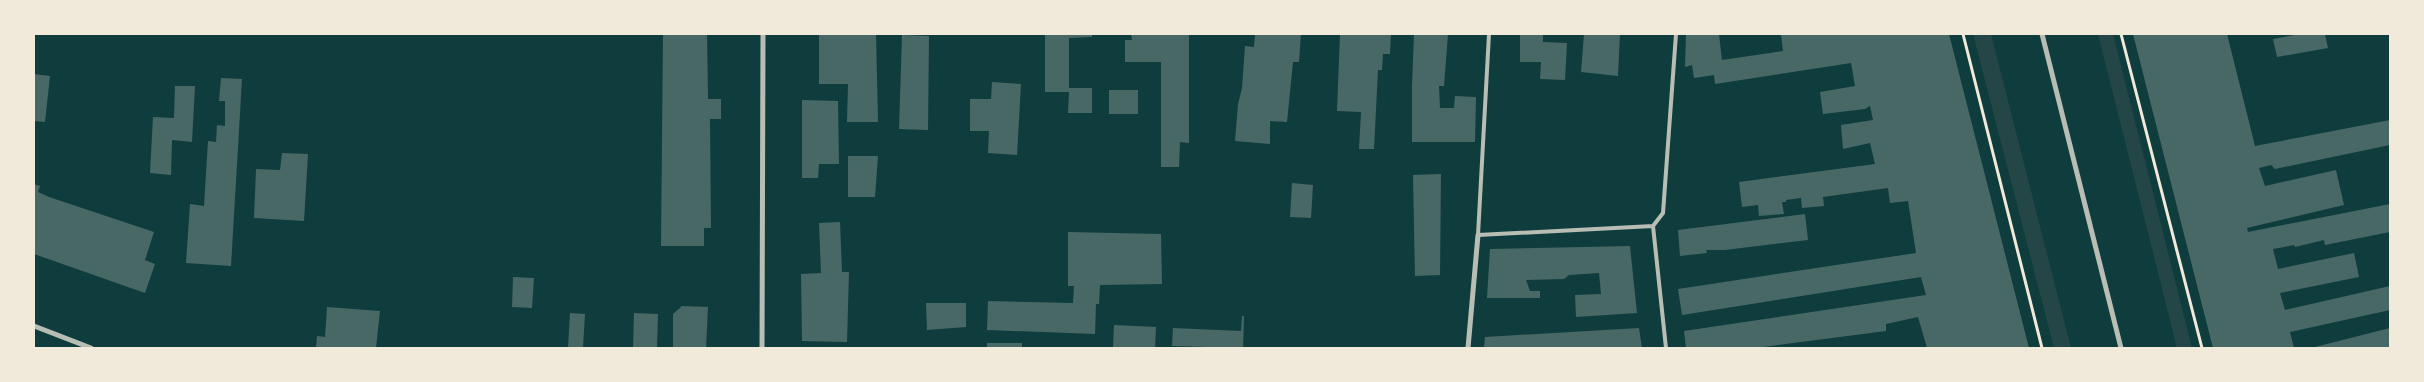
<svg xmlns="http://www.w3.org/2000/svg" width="2424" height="382" viewBox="0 0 2424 382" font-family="'Times New Roman',serif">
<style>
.green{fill:#244646}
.building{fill:#486865}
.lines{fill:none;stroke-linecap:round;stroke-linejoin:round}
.path{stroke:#f1e9da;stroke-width:3}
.service{stroke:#b8beb3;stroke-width:4}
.minor{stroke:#b8beb3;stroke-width:5}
</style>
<rect width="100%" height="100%" fill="#0f3d3e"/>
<path class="green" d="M1973 34H1991L2071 348H2054Z
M2098 34H2113L2192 348H2177Z"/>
<path class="building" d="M663 34H707L708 99H721V119H710L711 228H704V246H661Z
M819 34H876L878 122H847L848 84H819Z
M1045 34H1092V37L1069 38V88H1092V113H1068L1069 92H1045Z
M1131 34H1189V143L1180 142 1179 167H1161V62H1125V40H1132Z
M1255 34H1301L1299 62H1293L1287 122 1270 121V144L1235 141 1238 104 1242 88 1245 46 1254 47Z
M1340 34H1391L1390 54H1383L1382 70H1378L1374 149H1359L1361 112 1337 111Z
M1414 34H1448L1444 86H1439L1440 108H1454L1455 96 1476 97 1475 142H1412V86Z
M1520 34H1543V42L1567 43 1565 80 1540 79 1541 62H1520Z
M1584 34H1620L1618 76 1581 72Z
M1686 34H1719L1722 60 1783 51 1781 34H1949L2029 348H1927L1918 317 1886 324V331L1756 348H1686L1684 331 1926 295 1921 277 1682 315 1678 289 1916 253 1908 201 1890 203 1888 188 1823 197 1824 206 1802 208 1801 198 1786 200V202H1782L1784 214 1759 216 1758 205 1742 207 1739 182 1875 164 1870 143 1843 149 1841 125 1873 120 1870 106 1865 109 1823 114 1820 92 1855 86 1851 63 1715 84 1714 75 1694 78 1692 65 1685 67Z
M2133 34H2227L2255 146 2390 120V145L2275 169 2271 165 2259 168 2265 186 2336 170 2344 205 2247 228 2248 232 2390 204V232L2325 245 2324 240 2295 247 2294 245 2273 249 2278 269 2354 253 2359 277 2280 293 2285 310 2390 286V310L2290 332 2294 348H2213Z
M2300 34H2325L2328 48 2277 57 2273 39Z
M902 35 929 36 928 130 899 129Z
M34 74 50 76 45 122 34 121Z
M221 78 242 79 231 266 186 263 190 204 204 206 208 141 216 142 217 125 225 126V101H219Z
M992 82 1021 84 1017 155 988 153 989 131H970V99H991Z
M175 86H195L192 142 172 140 171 175 150 173 153 117 174 118Z
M1109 90H1138V114H1109Z
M802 100 838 101 839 164H819L818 178H802Z
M282 153 308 154 304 221 254 218 256 169 280 170Z
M848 156H878L875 197H848Z
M1441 174 1440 275 1415 276 1413 175Z
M1292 183 1313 185 1311 218 1290 217Z
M34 184 40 186 38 192 49 197 154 232 145 260 155 264 145 293 34 254Z
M1805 214 1808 240 1725 250H1706L1707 253 1680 256 1678 230Z
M840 222 842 272H849L847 342 802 341 801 274 821 273 819 223Z
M1068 232 1161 234 1162 284 1100 285 1099 304H1096L1095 334 987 330 988 301 1073 303 1074 286H1068Z
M1630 246 1637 313 1576 317 1575 295 1601 294 1599 273 1569 275 1564 279 1526 280 1530 291H1540V298H1487L1490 249Z
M513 277 534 278 532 308 512 307Z
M926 303H966V327L927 330Z
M682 306 708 307 706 348H673V314Z
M327 307 380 311 376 348H316L317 336 325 337Z
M570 313 585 314 583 348H568Z
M634 313 658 314 657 348H633Z
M1242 316H1244L1243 348 1172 346 1173 328 1241 331Z
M1114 325 1156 327 1155 348H1113Z
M1639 328 1642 348H1484L1485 337Z
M2390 328V348H2311Z
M987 343H1022V348H987Z"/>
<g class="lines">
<path class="path" d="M1963 34 2042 348
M2121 34 2202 348"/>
<path class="service" d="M1489 34 1478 235 1653 226
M1666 348 1653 226 1663 213 1676 34"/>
<path class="minor" d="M2042 34 2121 348
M34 326 91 348
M762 348 763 34
M1468 348 1478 235"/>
</g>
<rect width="2424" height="382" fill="none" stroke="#f1e9da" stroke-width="70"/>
</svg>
